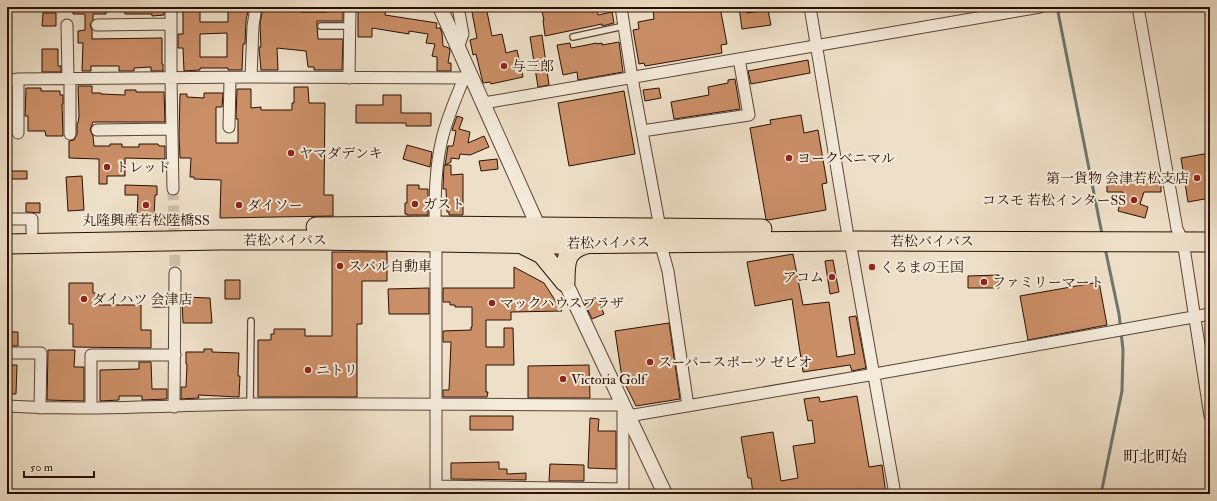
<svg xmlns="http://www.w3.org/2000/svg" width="1217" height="501" viewBox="0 0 1217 501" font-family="'IM FELL Double Pica','Noto Serif JP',serif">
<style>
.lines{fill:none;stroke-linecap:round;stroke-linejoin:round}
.stream{stroke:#6d776c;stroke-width:3}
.building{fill:#cb8f68;stroke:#290f02;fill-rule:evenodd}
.minor-tunnel{stroke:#d0c1aa;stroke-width:11;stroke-dasharray:11 5.5;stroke-linecap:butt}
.service-casing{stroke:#5a4334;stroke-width:8}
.minor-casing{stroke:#5a4334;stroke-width:13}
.tertiary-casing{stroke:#5a4334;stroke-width:16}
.trunk-casing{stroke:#290f02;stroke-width:21}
.service{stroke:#f4ebdb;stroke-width:5.5}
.minor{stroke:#f4ebdb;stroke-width:11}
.tertiary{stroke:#f4ebdb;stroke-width:14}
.trunk{stroke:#eee0c8;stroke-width:19}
.poi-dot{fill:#8f2418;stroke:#f4ebdb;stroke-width:1.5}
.labels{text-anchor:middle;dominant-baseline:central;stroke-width:4;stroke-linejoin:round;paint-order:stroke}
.poi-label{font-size:14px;fill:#290f02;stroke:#f4ebdb;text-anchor:start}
.street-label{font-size:14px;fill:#290f02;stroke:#f4ebdb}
.quarter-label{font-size:16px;fill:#290f02;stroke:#f4ebdb}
</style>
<rect width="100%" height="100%" fill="#eee0c8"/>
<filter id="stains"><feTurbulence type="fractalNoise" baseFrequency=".005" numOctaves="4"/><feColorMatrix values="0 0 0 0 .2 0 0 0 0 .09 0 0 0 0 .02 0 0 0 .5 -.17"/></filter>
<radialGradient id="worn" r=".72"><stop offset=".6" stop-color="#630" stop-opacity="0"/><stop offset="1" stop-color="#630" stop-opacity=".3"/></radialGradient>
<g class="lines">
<path class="stream" d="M1057 7 1102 234
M1101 494 1122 391 1123 350 1119 314 1105 248"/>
</g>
<path class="building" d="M73 7H106V14H93V20L90 25 92 30V39L162 38V64H163V71H151V67L134 68V71H119V66H91V71H82L83 43H78V31L85 30V14H73Z
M124 7H164V15L152 16V14H125Z
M183 7H200V22H228V7H249L246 20 245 44H243L242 70H228V68H200V70L184 71 183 48H178V34H183ZM227 33V57H200V34Z
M263 7H301V12H327L326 8H343V21H317V26L318 39H343L342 70H314V67H308L306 51 277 48 278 70H261L259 47H261L260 24Z
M358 7H386L385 15 437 23 436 28H440L442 33 443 46 449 48 450 51 448 63H451V71H437V57L432 56 435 44 426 43 428 34 409 31V34L372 28V37H358Z
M471 7H486L492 36 502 34 506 53 517 50 523 77 491 84 490 82 483 83 476 54 473 55 470 40 477 38Z
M541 7H591L592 12 597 11 598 15 612 12 614 23 602 26V24L545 36 543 20H544Z
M666 7H720L727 44 721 45 722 53 645 66 644 63 639 64 633 30 639 29 638 22 654 19 653 9Z
M739 7H747V13L768 10 771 25 742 29Z
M43 13H56V26H42Z
M542 35 549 85 538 87 530 37Z
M619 42 623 72 578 80 577 72 563 75 557 45 570 43 571 48 597 43V44L602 43V45Z
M42 49H58V66H61V72H42Z
M808 60 810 73 751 84 748 71Z
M735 79 740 109 674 119 671 102 709 95 708 87 728 83V80Z
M78 86H92V93H101V94L125 95V90H136V92H164L165 122H93L90 130 93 136 94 146H110V144H122V147H139V144H158L159 146H165V159L125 158V176H107V184H99V159L69 158V141L74 140 77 134V123H78L79 116Z
M294 87H308L309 103H325L324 195H333V216L220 218 221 180 194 179V177H190L191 158H180L179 135 180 94H187V97L204 98V93H223L222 107H216V143H238V119H236L237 89H251V108L261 107V110H292V103H294Z
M26 88H41V91H60V95H63V104H62L63 136H46L45 131H28V116H25Z
M659 88 661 98 645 101 643 90Z
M624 91 635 154 569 166 558 103Z
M383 95H401V113H431V126H406V123H356V105H383Z
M801 115 804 133 818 130 827 183 822 184 826 210 768 220 766 219 750 128 771 124 770 120Z
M457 116 463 118 459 129 470 132 468 143 484 136 489 147 470 155 460 154 459 159 451 158V162L445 165 448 146H453L456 131 452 130Z
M407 145 432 152 430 167 403 159Z
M1210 153V198L1188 202 1181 158Z
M497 159 498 169 481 171 479 161Z
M444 165H451V175L463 174V215H449V212H447L446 189H443Z
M7 171H27V179H7Z
M82 176 84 210 68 211 66 177Z
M1107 182H1161V192H1144L1140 204 1148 207 1145 218 1118 211 1123 192H1107Z
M125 185 157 186V195H155L154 219 137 218 138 195H125Z
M407 185H419V189H428V215H407V214H405V203H407Z
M26 203H40V213L26 212Z
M332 252H387V281H362V324H357V397H258V340H271V334H274V329H305V336H332Z
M793 254 803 305 829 302 837 357 855 354 849 317 856 316 866 368 852 371 850 365 803 372 792 299 755 306 747 262Z
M833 260 839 292 830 294 825 261Z
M514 267 544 283 562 311 511 312V320H486V347H504V328H513L514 365H486V392H488L487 397H443V390H449L451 342H443V331L471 330V327H472V307H455V305H450V302H443V288H514Z
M999 275V288H968V276Z
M225 280H240V299H225Z
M1099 282 1107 325 1028 340 1020 296Z
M69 283H93V293H99V305H141V330H151V348L73 347V324H69Z
M429 288V314H389L388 289Z
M182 297 210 298 212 323H183Z
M598 299 604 314 592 319 585 304Z
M669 323 680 399 636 406 622 378 615 331Z
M7 332H18V346H7Z
M204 349H212V352L239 353 238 376H240L239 397 198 395 199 398 181 399V387H186L187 364H186V352H204Z
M48 350H75L74 367H84V401L47 400Z
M139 362H151L152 389H167V399L142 400V396H119V400L100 401V370L139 369Z
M7 365H17L16 394H9V379H7Z
M589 365 590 398H528V366Z
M857 396 869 467 882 465 886 494H753L751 478H748L741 437 773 432 781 481 798 478 793 446 815 443 812 420 808 421 804 399 819 397 820 402Z
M470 416H513V430H470Z
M590 418 599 419 598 431H616V469L588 468Z
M499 462V469H507V474L526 473V480L451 479V463Z
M550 464 584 465V481H549Z"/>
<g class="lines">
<path class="minor-tunnel" d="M173 189 175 273"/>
<defs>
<path id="service" d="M321 26H350
M573 37 624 26
M155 304 175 303
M250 404 251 321"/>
<path id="minor" d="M171 7V79L173 189
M458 7 463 34 458 48
M621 7 632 78 660 228
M810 7 847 230
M1138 7 1177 229 1183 241 1210 416
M67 25 68 79
M97 25 171 24
M251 77 253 26 256 7
M349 78 350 7
M18 79V133
M70 79V134
M7 81 18 79 251 77 472 78
M484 103 1040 7
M229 127 230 78
M97 130 172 129
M642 131 749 115 739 59
M7 219H32V232
M435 226C435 197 435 168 442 139 447 118 456 98 464 78
M850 241 895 494
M660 242 668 271 688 406
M7 353H41L40 408
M7 406C88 411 170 405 251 404 375 403 499 405 623 405V494
M174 407 175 273
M91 408V355H175
M628 416 875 374 1210 314
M436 486 623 489
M436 494V242"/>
<path id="tertiary" d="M440 7 542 235
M561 273 665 494"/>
<path id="trunk" d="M316 227 435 226 762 229
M7 244 219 240H318L548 244 850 241 1210 242
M524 245 542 254 565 282
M565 282C565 262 565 249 587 244"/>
</defs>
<use href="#service" class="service-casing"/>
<use href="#minor" class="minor-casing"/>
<use href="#tertiary" class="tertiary-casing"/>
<use href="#trunk" class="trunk-casing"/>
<use href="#service" class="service"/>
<use href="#minor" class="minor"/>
<use href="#tertiary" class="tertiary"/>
<use href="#trunk" class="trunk"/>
</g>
<g class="poi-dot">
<circle cx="504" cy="66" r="4"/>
<circle cx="291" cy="153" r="4"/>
<circle cx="789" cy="158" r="4"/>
<circle cx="107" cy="167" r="4"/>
<circle cx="1197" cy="178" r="4"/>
<circle cx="1134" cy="200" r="4"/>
<circle cx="415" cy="204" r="4"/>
<circle cx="146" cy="205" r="4"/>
<circle cx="239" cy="205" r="4"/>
<circle cx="340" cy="266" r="4"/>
<circle cx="872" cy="267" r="4"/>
<circle cx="832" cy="277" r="4"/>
<circle cx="984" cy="282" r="4"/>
<circle cx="84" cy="299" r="4"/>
<circle cx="492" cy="303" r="4"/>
<circle cx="650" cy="362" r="4"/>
<circle cx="308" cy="370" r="4"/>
<circle cx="563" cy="379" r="4"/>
</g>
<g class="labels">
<g class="poi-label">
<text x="512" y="66">与三郎</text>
<text x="299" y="153">ヤマダデンキ</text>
<text x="797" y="158">ヨークベニマル</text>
<text x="115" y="167">トレッド</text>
<text x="1189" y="178" text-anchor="end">第一貨物 会津若松支店</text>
<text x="1126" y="200" text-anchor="end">コスモ 若松インターSS</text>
<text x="423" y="204">ガスト</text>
<text x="247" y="205">ダイソー</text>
<text x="146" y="220" text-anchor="middle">丸隆興産若松陸橋SS</text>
<text x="348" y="266">スバル自動車</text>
<text x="880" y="267">くるまの王国</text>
<text x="824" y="277" text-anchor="end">アコム</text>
<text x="992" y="282">ファミリーマート</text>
<text x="92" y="299">ダイハツ 会津店</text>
<text x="500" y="303">マックハウスプラザ</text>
<text x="658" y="362">スーパースポーツ ゼビオ</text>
<text x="316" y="370">ニトリ</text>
<text x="571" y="379">Victoria Golf</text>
</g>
<g class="street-label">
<text x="285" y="240">若松バイパス</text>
<text x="932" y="241">若松バイパス</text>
<text transform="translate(608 243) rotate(-1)">若松バイパス</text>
</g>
<g class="quarter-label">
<text x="1155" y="457">町北町始</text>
</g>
</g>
<rect width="1217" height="501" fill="none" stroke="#eee0c8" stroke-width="24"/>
<rect x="8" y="8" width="1201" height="485" fill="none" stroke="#290f02" stroke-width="2"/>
<rect x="12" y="12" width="1193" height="477" fill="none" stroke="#290f02"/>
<path d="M24 471v6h70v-6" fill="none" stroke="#290f02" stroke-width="2"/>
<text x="30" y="471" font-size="12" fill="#290f02" stroke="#f4ebdb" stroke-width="3" paint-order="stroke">50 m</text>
<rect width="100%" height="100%" filter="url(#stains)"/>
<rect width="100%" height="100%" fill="url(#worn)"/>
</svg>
